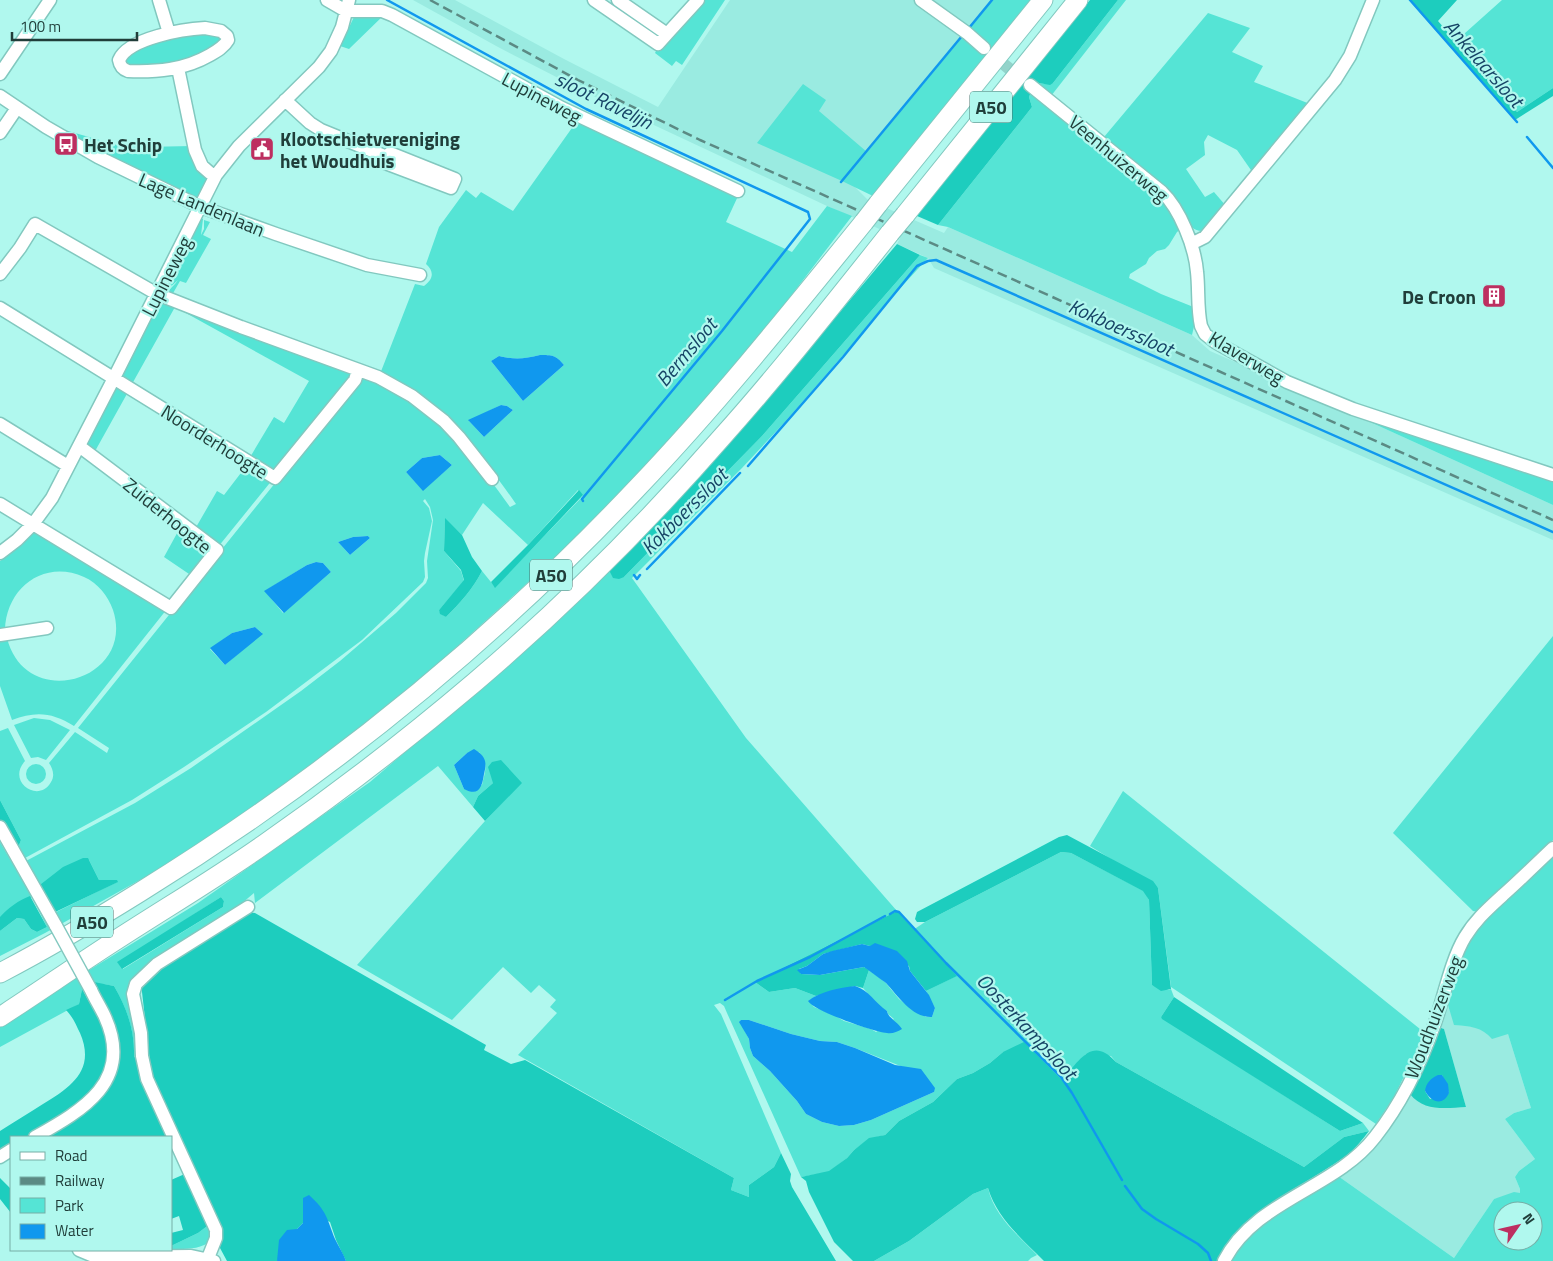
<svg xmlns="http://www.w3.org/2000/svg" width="1553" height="1261" viewBox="0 0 1553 1261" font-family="'Titillium Web',sans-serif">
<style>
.built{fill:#9aebe1}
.green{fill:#55e4d5;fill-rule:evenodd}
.forest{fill:#1dcdbe;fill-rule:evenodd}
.water{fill:#1098ee}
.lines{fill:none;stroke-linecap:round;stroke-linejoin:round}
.stream{stroke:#1098ee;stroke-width:2.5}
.minor-tunnel{stroke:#93d3ca;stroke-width:12;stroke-dasharray:12 6;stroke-linecap:butt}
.minor-casing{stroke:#82c8bf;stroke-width:15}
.highway-casing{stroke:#82c8bf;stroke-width:21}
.minor{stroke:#fff;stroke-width:12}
.highway{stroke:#fff;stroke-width:19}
.rail{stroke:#5b8a84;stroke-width:2.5;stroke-dasharray:10 5;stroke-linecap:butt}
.minor-bridge-casing{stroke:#82c8bf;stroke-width:15;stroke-linecap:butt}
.highway-bridge-casing{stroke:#82c8bf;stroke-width:21;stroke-linecap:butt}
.minor-bridge{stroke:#fff;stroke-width:12}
.highway-bridge{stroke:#fff;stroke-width:19}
.labels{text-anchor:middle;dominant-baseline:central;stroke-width:4.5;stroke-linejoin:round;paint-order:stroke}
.shield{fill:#b0f8ee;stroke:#4b7670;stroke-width:1}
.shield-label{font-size:18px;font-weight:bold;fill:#203e3a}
.street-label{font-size:19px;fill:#203e3a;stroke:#b0f8ee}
.poi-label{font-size:19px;font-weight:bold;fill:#203e3a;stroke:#b0f8ee;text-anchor:start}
.water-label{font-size:20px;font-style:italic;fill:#164466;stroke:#b0f8ee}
</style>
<rect width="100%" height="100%" fill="#b0f8ee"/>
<path class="built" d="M413 0H455L564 59 658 107 730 0H999L852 184 868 200 944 233 948 227 1192 335 1210 351 1348 411 1359 417 1553 505V540L934 268 928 258 897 244 900 238 827 206 611 105 498 47Z
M1448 1005 1455 1025 1476 1027 1487 1033 1508 1034 1531 1108 1514 1113 1505 1119 1535 1159 1519 1171 1515 1177 1520 1189V1193L1494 1199 1454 1258 1338 1176 1373 1150 1410 1094 1466 1107 1444 1029 1441 1028Z"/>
<path class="green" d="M702 0H725L682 65 676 61 672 66 655 53 656 51 653 48 651 44Z
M993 0H1033L875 197 842 181 757 143 803 84 826 100 819 111 867 152Z
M1118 0H1126L1051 96 1037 85 1039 83 1045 84 1053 83Z
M1502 0H1553V88L1517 112 1455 42Z
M1208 13 1250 28 1232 52 1263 66 1254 82 1310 104 1253 173 1237 150 1208 135 1204 142 1205 155 1186 169 1205 197 1214 192 1226 206 1202 231C1186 230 1185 213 1178 201 1176 198 1173 195 1171 192L1104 137Z
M385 14 349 49 340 46 354 17Z
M188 33 217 34 221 39 218 45 175 65 129 67 125 62V58L141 47Z
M1031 92 1162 196 1180 230 1177 232 1169 245 1165 249 1157 251 1149 258 1146 264 1130 274 1129 278 1161 294 1196 308V318L1192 335 948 227 938 225 1025 116 1032 107 1029 97Z
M579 118 635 148 739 194 726 222 792 252 827 206 852 216 761 335 711 394 660 451 555 558 431 670 382 711 286 784 214 835 147 876 45 933 0 956V931L17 918 24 919 31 929 37 932 47 927 36 905 43 900 52 914 117 882 116 880H99L89 860 75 865 43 889 41 884 36 888C31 879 23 870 26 861L135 803 191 768 301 691 340 661 396 613 426 583 428 578 427 561 433 520 430 507 425 499 423 501 429 508 432 521 425 553 424 561 425 577 423 582 362 640 266 712 184 767 132 800 25 858 20 857 16 853 21 840 0 800V731L8 728 25 761C6 782 39 804 51 782 55 776 53 769 49 763L75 732 107 753 109 748 78 728 362 375C373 379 384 383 394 389 442 416 478 462 510 507L516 504C480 452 439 401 380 374L415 284 424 286C434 279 434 271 426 264L439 227 466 190 476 198 481 192 513 211ZM540 355C552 355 556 355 564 365L523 401 491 361 499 356C515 360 524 359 540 355ZM501 405 507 406 513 410 484 437 469 421ZM440 455 452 465 423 490 406 472 422 458ZM578 490 583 496 495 587 482 571C473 589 460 603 446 617L441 614 439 610 464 581 461 571 444 551 445 519 462 535 483 503 528 545ZM368 536 370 538 350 555 338 542 353 537ZM316 562 323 563 331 572 283 613 265 591 307 565ZM255 627 262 633 225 665 210 649 232 633Z
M61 129 117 145 143 147 192 146 210 178 199 201 94 150Z
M199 218 203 219 201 235 204 229V220L210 222 203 235 211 239 186 283 180 281 172 295 166 293 175 284 178 280 165 292 163 290Z
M920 255 928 258 881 309 852 345 783 424 742 468 632 578 746 738 897 911 755 982 769 992 795 988 816 996 809 1001 814 1007 834 1015 844 1021 871 1029 876 1032 894 1019 888 1014 887 1011 880 1007 863 988 869 970 885 982 899 999 909 1007 926 1017H932L935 1008 926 991 956 976 913 930 925 922 1061 852 1071 853 1144 891 1149 900 1152 985 1169 990 1171 989 1174 997 1161 1017 1340 1131 1363 1123 1369 1131 1344 1137 1304 1167 1116 1062 1111 1056 1086 1054 1062 1080 1003 1052 990 1063 973 1073 957 1079 933 1102 899 1121 885 1135 869 1139 854 1150 847 1158 829 1172 801 1177 727 1013 724 1006 720 1003 714 1005 721 1014 781 1153 774 1167 749 1185V1197L731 1190 734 1178 518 1055 557 1013 550 1007 556 1000 539 985 531 993 503 967 452 1020 357 965 485 821 521 783H493L478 796 473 807 438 766 255 903 254 893 235 909 141 971 134 981 140 1058 134 1057C135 1032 127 1008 114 986L103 984 88 999 82 989 79 1004 0 1047V1025L198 903 370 782 481 687 609 570 624 577 762 436ZM479 752C489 765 485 771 482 785L464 789 454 765 467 753ZM221 897 224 901 223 907 123 969 118 963ZM741 1020H749L791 1034 820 1041 837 1042 855 1048 903 1067 934 1092 871 1120 854 1125 839 1126 822 1122 806 1114 797 1101 770 1071 753 1056 750 1048 749 1039 740 1022Z
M160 299 352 374 276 472 249 459 274 417 284 423 309 381 175 307 132 384 120 377Z
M116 384 128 392 94 453 84 443Z
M1348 411 1553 478V505L1359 417Z
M247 465 273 479 218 547 195 529 217 491 224 495Z
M181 526 213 551 192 576 164 557Z
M34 529 167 609 74 726C52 712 35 711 12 720L0 686V638H7C26 713 136 680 113 610 108 596 98 583 84 577 44 559 6 588 5 630H0V561L10 554Z
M1553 636V840L1478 912 1473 911 1393 833Z
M34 718 50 720 70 730 46 760 38 757 31 758 14 725Z
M26 774a10 10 0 1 1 20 0a10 10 0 1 1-20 0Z
M1123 791 1425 1033 1394 1097 1376 1124 1171 987 1158 888 1090 846Z
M0 842 32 897 14 911 0 925Z
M1553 856V1261H1229L1246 1239 1283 1209 1338 1176 1454 1258 1494 1199 1514 1192 1520 1193V1189L1515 1177 1519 1171 1535 1159 1505 1119 1514 1113 1531 1108 1508 1034 1492 1039C1482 1027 1470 1026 1454 1025L1448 1005 1457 971 1466 947 1474 933 1486 919ZM1503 1211H1533V1241H1503Z
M988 1188C994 1216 1018 1235 1037 1255L1031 1258 1028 1261H874L909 1241 973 1194Z
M210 1224 212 1240C200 1250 186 1249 171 1249V1246L198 1233Z"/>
<path class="forest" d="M1090 0H1118L1053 83 1050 85 1039 83 1037 85 1028 77Z
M1409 0H1457L1438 21 1517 112 1553 88V96L1515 120Z
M1022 84 1031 92 1029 97 1032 107 1025 116 938 225 917 216Z
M897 244 920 255 762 436 624 577 619 579 613 578 609 570 749 420Z
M579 490 583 495 495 588 491 582 528 545Z
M445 518 462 535 472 557 482 571C473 589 460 603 446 617L440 614 439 610 464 580 461 570 444 551Z
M501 760 522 783 485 821 473 807 478 796 493 783 488 767 492 762Z
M0 800 21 840 16 853 0 824Z
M1067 835 1153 881 1158 888 1171 989 1161 991 1152 985 1149 900 1143 891 1071 853 1061 852 925 922H917L915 919 917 912 1059 837Z
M83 858H88L99 880H117L118 882 51 914 36 888 63 867Z
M30 896 47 927 37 932 31 929 24 919 17 918 0 931V917C8 908 19 900 30 896Z
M221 897 224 901 223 907 122 969 117 962Z
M897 911 957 976 926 991 910 971 909 966 870 946 862 944 823 954 807 966 799 969 801 974 820 975 864 967 869 970 863 988 855 986 816 996 795 988 769 992 755 982Z
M247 912 255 913 486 1045 484 1050 511 1064 525 1060 734 1178 731 1190 749 1197V1185L774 1167 781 1153 791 1174 790 1181 792 1187 836 1261H346L336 1240 330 1222 303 1210V1223L297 1229 277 1261H227L220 1248 218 1237 152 1080 142 992V982Z
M89 981 114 986C127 1008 135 1031 134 1057L140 1058 170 1137H45C76 1119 119 1097 118 1056 118 1049 113 1041 111 1034 103 1016 96 999 89 981Z
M82 989 102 1025 106 1039 107 1055 106 1065 100 1081 67 1115 27 1137H11V1146L0 1152V1131C14 1122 29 1113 43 1104 71 1087 96 1070 80 1033 76 1025 73 1017 66 1010L79 1004Z
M1174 997 1363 1123 1340 1131 1162 1019 1161 1017Z
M1441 1028 1444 1029 1466 1107C1446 1108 1424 1112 1410 1094L1438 1031ZM1442 1075 1449 1093 1430 1099 1425 1091Z
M1024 1042 1062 1080C1079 1061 1092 1035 1116 1062L1304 1167 1344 1137 1369 1131C1362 1140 1355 1149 1346 1156 1338 1162 1329 1167 1320 1173 1283 1196 1236 1219 1218 1261H1044C1022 1239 997 1218 988 1188L973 1194 909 1241 874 1261H853L834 1242 809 1192 806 1181 801 1177 829 1171 847 1158 854 1150 869 1138 885 1135 899 1121 933 1102 957 1079 973 1073 990 1063 1003 1052Z
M187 1173 210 1224 198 1233 171 1246V1233L183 1230 179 1216 171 1219V1180Z
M0 1178 11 1189V1213L0 1199Z"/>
<path class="water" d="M540 355C552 355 556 355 564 365L523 401 491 361 499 356C515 360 524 359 540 355Z
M501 405 507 406 513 410 484 437 468 420Z
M440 455 452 465 423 491 406 472 422 458Z
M368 536 370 538 350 555 338 542 353 537Z
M316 562 323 563 331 572 284 613 264 591 307 565Z
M255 627 263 634 225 665 210 648 232 633Z
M474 749C479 752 484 756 485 761 486 765 485 770 484 774 482 787 479 797 464 789L454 765 467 753Z
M875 943 897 951 907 961 910 971 929 995 935 1008 932 1017C912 1018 898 996 886 983 882 980 868 970 864 967L820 975 801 974 797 970 807 966 823 954 832 951 862 944 870 946Z
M855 986C869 990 875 1003 887 1011 888 1018 898 1022 902 1029 897 1032 892 1034 887 1033 874 1032 814 1011 808 1001 821 991 839 988 855 986Z
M741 1020H749L791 1034 820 1041 837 1042 855 1048 895 1065 921 1069 935 1088 934 1092 871 1120 854 1125 839 1126 822 1122 806 1114 797 1101 770 1071 753 1056 750 1048 749 1039 739 1022Z
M1438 1075H1442L1448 1084 1449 1093C1443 1106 1432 1103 1425 1091 1426 1083 1431 1078 1438 1075Z
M309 1195C327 1211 327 1219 335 1239 339 1247 343 1253 346 1261H277L279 1240 287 1230 297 1229 303 1223V1198Z"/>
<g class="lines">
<path class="stream" d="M387 0 586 109 808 212 810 219 722 331 582 499 583 501
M1410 0 1517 122
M969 28 992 0
M1527 137 1553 168
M841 182 962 36
M748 466 843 357 917 266 928 261 936 260 1553 532
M647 569 740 473
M634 575 637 579 640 575
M890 914 895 911 899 912 946 963 1061 1077 1072 1093 1122 1180
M725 1000 757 981 810 957 885 916
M1125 1186 1142 1209 1156 1219 1198 1244 1208 1253 1211 1261"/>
<path class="minor-tunnel" d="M990 53 1023 80"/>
<defs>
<path id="minor" d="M159 0 169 33
M327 0 346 11
M594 0 658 44 667 34 618 0
M921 0 967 33 984 48
M346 11H382L392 15 562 108 738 191
M205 28 221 31 227 36 228 40C224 47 217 51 210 55 184 70 157 72 128 71 122 69 120 66 119 60 128 38 184 29 205 28Z
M667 34 698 0
M178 68 195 150 202 166 210 173 216 175
M0 74 50 0
M1030 85 1162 192C1180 209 1195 247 1197 272 1199 289 1197 308 1201 326L1205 334 1215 342 1287 382 1353 409 1553 475
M0 96 46 127 98 157 201 207 276 234 367 265 420 275
M285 100 310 123 321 130 387 157 385 163 451 188 455 179 390 153 387 157
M0 133 17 108
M1191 244 1205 237 1335 80 1350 56 1373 0
M0 274 20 248 35 224 157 294 241 327 378 377 412 396 444 421 459 437 492 479
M0 308 275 478 355 380 358 370
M0 424 68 466
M0 504 171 608 217 550 79 446
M0 553 17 540 33 524 52 498 114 378 216 175 239 146 319 67 331 51 342 27 349 0
M0 635 47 628
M0 827 56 926
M35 1137C83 1110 134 1081 105 1017 101 1008 95 999 91 990
M0 1157 11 1150
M79 1250 91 1255 102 1257 191 1256 214 1261
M208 1258 216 1238V1230L147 1079 142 1056 141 1033 133 994 136 984 157 964 248 907
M1224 1261C1255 1200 1335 1189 1375 1137 1401 1104 1421 1063 1435 1023 1444 997 1451 960 1465 937 1475 920 1489 908 1503 895 1520 880 1536 864 1553 848"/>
<path id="highway" d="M878 204 1043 0
M905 215 1078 0
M0 973C48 948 95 920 140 892 323 779 491 643 638 487 718 403 791 312 864 222
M0 1017C37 993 73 968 110 944 162 910 215 879 266 843 338 793 408 739 475 682 563 607 646 524 722 437 781 371 835 302 890 233"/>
</defs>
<use href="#minor" class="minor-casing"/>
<use href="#highway" class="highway-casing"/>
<use href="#minor" class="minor"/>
<use href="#highway" class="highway"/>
<path class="rail" d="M430 0 578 80 700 140 1553 520"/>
<defs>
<path id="minor-bridge" d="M56 926 91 990"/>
<path id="highway-bridge" d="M864 222 878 204
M890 233 905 215"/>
</defs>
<use href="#minor-bridge" class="minor-bridge-casing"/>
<use href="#highway-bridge" class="highway-bridge-casing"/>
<use href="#minor-bridge" class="minor-bridge"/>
<use href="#highway-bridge" class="highway-bridge"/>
</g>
<defs>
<symbol id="bus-square" viewBox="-11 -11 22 22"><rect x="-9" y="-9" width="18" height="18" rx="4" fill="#bd2f60" stroke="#b0f8ee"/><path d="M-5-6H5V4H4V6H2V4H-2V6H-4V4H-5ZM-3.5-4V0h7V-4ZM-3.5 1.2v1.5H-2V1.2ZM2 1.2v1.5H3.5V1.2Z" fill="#fff"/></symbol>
<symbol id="civic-square" viewBox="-11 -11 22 22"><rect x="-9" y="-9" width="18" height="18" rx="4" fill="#bd2f60" stroke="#b0f8ee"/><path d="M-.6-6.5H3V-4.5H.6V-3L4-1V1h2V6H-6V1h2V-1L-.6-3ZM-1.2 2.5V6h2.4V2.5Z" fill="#fff"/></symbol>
<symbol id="building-square" viewBox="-11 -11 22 22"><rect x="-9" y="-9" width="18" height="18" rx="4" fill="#bd2f60" stroke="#b0f8ee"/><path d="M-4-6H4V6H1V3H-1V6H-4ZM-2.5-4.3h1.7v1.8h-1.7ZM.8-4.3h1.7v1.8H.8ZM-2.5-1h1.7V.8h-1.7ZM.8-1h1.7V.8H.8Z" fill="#fff"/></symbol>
</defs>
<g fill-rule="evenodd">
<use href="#bus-square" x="52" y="130" width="28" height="28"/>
<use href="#civic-square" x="248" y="135" width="28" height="28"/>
<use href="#building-square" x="1480" y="282" width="28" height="28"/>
</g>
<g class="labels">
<g class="shield">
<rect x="970" y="91.5" width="42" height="31" rx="4"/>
<rect x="530" y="559.5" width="42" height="31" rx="4"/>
<rect x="71" y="906.5" width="42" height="31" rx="4"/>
</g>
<g class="shield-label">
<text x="991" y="107">A50</text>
<text x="551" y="575">A50</text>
<text x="92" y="922">A50</text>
</g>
<g class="street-label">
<text transform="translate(542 97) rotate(28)">Lupineweg</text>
<text transform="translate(1119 158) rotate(40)">Veenhuizerweg</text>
<text transform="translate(202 204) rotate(23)">Lage Landenlaan</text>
<text transform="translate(166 276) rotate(-63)">Lupineweg</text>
<text transform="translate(1247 357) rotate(31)">Klaverweg</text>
<text transform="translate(215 441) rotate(32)">Noorderhoogte</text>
<text transform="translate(168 515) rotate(39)">Zuiderhoogte</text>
<text transform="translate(1433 1017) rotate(-69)">Woudhuizerweg</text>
</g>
<g class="poi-label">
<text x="280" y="138">Klootschietvereniging<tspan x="280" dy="22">het Woudhuis</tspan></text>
<text x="84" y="144">Het Schip</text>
<text x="1476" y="296" text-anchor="end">De Croon</text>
</g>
<g class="water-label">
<text transform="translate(1484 63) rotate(49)">Ankelaarsloot</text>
<text transform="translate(604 100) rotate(26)">sloot Ravelijn</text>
<text transform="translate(1121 327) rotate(24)">Kokboerssloot</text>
<text transform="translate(686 352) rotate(-50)">Bermsloot</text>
<text transform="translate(684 511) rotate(-45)">Kokboerssloot</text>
<text transform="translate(1027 1026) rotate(47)">Oosterkampsloot</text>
</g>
</g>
<rect x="10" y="1136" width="162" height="115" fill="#b0f8ee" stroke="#76aea6"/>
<rect x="20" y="1152" width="25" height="8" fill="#ffffff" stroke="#76aea6"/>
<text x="55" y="1161" font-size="15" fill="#203e3a">Road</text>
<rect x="20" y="1177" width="25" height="8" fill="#5b8a84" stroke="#76aea6"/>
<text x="55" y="1186" font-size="15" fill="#203e3a">Railway</text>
<rect x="20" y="1198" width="25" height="15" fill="#55e4d5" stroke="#76aea6"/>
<text x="55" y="1211" font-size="15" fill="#203e3a">Park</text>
<rect x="20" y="1224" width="25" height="15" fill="#1098ee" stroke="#76aea6"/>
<text x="55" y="1236" font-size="15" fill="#203e3a">Water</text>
<g transform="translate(1518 1226) rotate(56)"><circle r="24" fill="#b0f8ee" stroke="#76aea6"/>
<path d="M0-4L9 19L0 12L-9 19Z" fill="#bd2f60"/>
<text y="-8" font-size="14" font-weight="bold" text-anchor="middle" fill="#203e3a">N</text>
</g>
<path d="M12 32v8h125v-8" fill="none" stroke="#203e3a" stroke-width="2.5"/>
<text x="20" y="32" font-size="15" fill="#203e3a" stroke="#b0f8ee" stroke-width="4" paint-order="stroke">100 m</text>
</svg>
